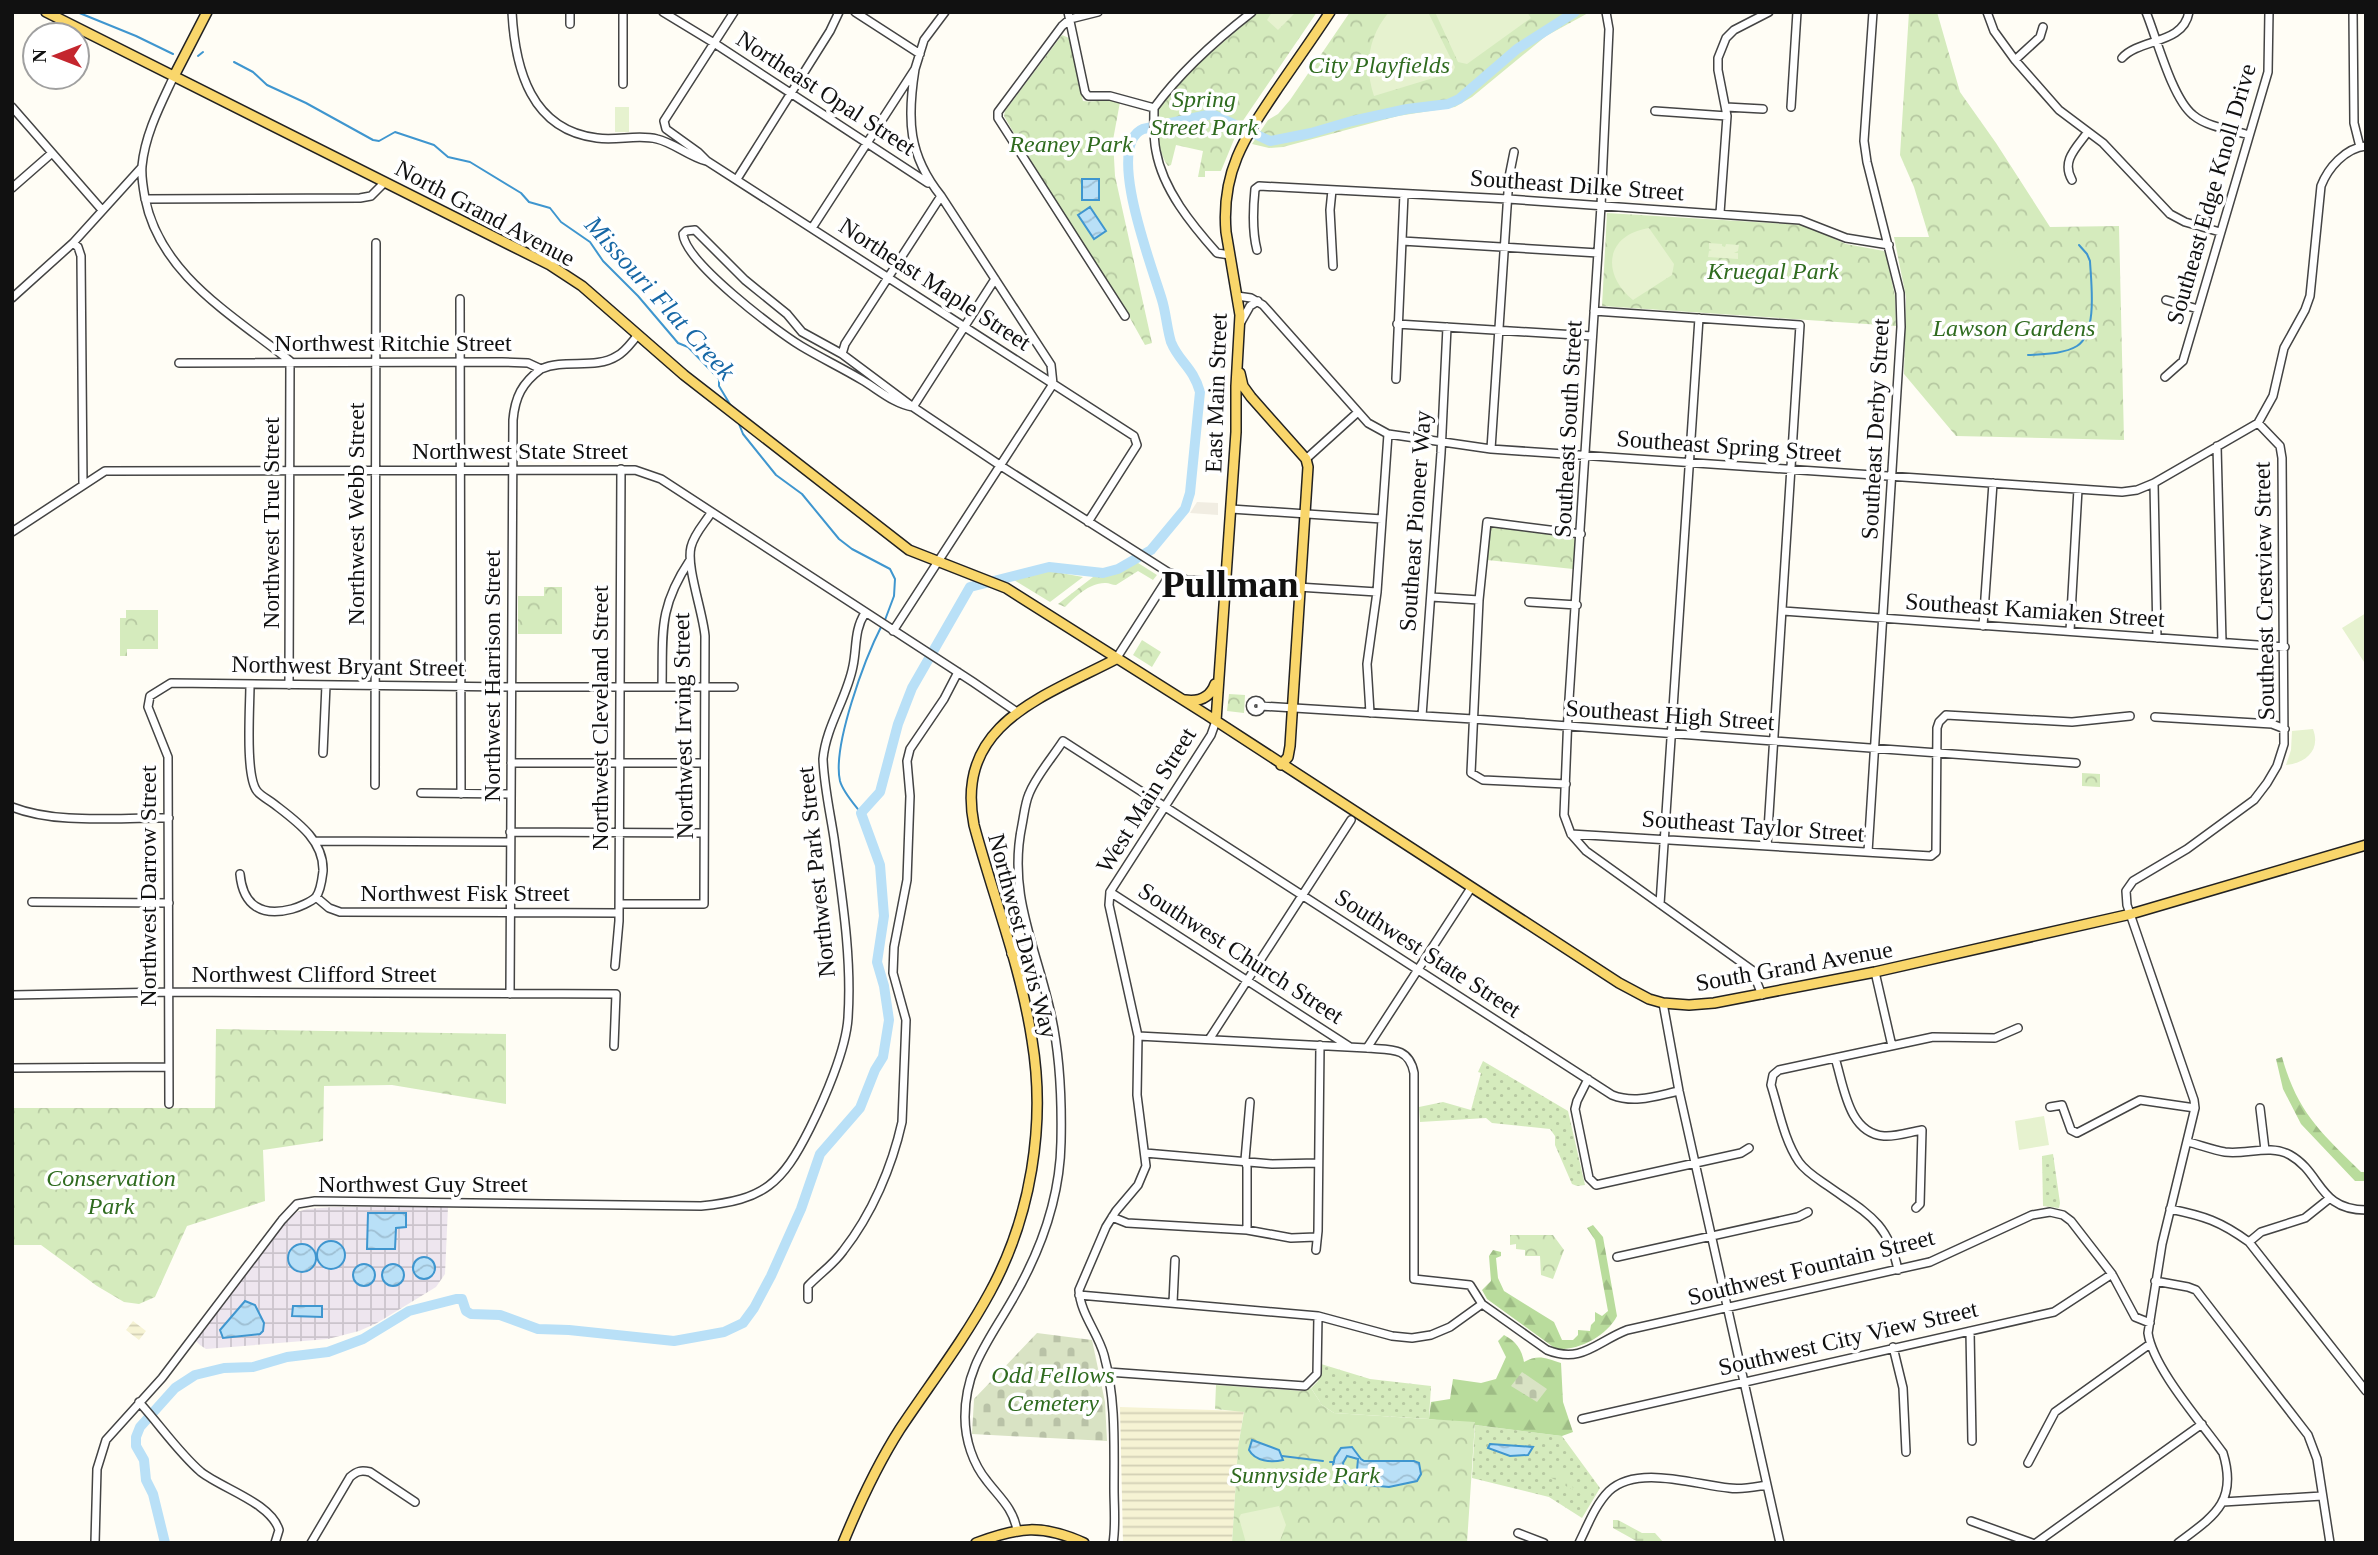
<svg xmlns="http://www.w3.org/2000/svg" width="2378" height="1555" viewBox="0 0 2378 1555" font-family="Georgia,serif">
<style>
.industrial{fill:url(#industrial-grid)}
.farmland{fill:url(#farmland-rules)}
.grass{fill:url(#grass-dots)}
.forest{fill:url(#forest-firs)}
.wetland{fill:url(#wetland-marsh)}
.cemetery{fill:url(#cemetery-stones)}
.park{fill:url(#park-crowns)}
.garden{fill:#d5ebbd}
.pitch{fill:#e6f2cf}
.plaza{fill:#f1ede2}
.water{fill:url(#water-waves);stroke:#3f96cf;stroke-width:2;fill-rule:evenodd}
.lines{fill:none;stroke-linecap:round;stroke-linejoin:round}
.stream{stroke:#3f96cf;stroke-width:2}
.river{stroke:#b9e0f7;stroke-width:10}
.minor-casing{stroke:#444;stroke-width:10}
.major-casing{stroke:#222;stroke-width:12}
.minor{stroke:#fff;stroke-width:7}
.major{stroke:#f9d66b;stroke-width:9}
.labels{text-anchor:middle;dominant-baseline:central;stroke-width:7;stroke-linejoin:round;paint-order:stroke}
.park-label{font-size:24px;font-style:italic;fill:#2f6b1f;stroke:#fff}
.street-label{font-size:24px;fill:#111;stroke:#fff}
.water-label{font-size:26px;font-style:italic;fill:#1768a6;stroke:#fff}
.town-label{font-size:38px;font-weight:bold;fill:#111;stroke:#fff}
</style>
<defs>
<pattern id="industrial-grid" width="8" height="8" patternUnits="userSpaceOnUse" patternTransform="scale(1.75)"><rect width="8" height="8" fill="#eee6ef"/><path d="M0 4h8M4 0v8" fill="none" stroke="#cbc4cc"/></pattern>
<pattern id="farmland-rules" width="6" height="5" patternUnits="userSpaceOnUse" patternTransform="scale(1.75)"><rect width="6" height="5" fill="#f6f3d4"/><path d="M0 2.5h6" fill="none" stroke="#d2cfb5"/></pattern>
<pattern id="grass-dots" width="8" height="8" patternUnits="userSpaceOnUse" patternTransform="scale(1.75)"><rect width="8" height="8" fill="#d5ebbd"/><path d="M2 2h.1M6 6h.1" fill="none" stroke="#b6c8a1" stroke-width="1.8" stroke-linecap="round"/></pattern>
<pattern id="forest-firs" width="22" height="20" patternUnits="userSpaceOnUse" patternTransform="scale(1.75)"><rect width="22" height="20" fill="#b9dc9c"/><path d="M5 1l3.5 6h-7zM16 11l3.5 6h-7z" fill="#9ebc85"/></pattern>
<pattern id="wetland-marsh" width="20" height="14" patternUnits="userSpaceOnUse" patternTransform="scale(1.75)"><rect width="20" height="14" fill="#d5ebbd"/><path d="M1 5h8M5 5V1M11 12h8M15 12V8" fill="none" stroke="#b6c8a1"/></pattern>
<pattern id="cemetery-stones" width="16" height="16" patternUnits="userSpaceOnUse" patternTransform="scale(1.75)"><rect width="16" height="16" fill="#d9e3c4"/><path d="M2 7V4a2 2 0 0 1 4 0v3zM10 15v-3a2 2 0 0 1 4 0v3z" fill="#b9c2a7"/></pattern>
<pattern id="park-crowns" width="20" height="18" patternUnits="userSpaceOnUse" patternTransform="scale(1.75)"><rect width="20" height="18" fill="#d5ebbd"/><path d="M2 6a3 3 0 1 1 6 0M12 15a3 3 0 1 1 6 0" fill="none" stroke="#b6c8a1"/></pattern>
<pattern id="water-waves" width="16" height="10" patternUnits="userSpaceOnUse" patternTransform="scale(1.75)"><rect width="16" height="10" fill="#b9e0f7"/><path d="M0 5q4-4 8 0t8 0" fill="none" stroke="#9ebfd3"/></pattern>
</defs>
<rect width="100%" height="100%" fill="#fffdf5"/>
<path class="industrial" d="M333 1207H448L445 1274 436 1287 377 1323 359 1331 328 1339 206 1349 200 1345 196 1341 287 1220 297 1212 307 1209Z"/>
<path class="farmland" d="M133 1321 146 1331 139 1340 126 1330Z
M1120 1407 1244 1411 1238 1447 1232 1543H1123Z"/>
<path class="grass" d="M1483 1061 1568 1111 1585 1185 1577 1186 1572 1184 1555 1145V1136L1550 1129 1492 1123 1486 1118 1420 1122 1419 1107 1443 1102 1471 1110 1481 1073 1478 1072Z
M2053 1154 2060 1203 2059 1208 2043 1206 2042 1156Z
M1321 1364 1370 1379 1431 1386 1429 1419 1334 1413 1322 1405 1311 1388 1318 1381Z
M1475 1425 1562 1436 1600 1488 1582 1518 1549 1497 1472 1478Z"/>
<path class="forest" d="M2282 1057C2298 1114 2321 1132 2361 1172H2366V1181H2355L2301 1124 2283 1089 2276 1059Z
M1593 1225 1603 1237 1617 1316C1607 1336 1578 1351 1556 1349L1487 1299 1482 1290 1491 1281 1489 1256 1493 1250 1501 1252V1256L1496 1258 1498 1278 1504 1291 1554 1322 1562 1340H1573L1578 1335V1330L1590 1331 1591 1325 1595 1321V1312L1602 1316 1608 1311 1595 1240 1587 1228Z
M1504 1335C1516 1341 1522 1350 1524 1362 1538 1354 1546 1358 1561 1363L1563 1402 1573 1432 1562 1436 1429 1419 1431 1402 1450 1399 1453 1379 1481 1383 1496 1379 1506 1357 1498 1341Z"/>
<path class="wetland" d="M1560 1469C1568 1474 1573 1480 1573 1490L1550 1477 1553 1470Z
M1613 1520H1618L1642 1533H1655L1664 1543H1640L1613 1528Z"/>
<path class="cemetery" d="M1037 1333 1092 1340 1105 1402 1107 1441 972 1434 974 1399Z
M1522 1372 1547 1389 1537 1402 1511 1386Z"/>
<path class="park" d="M1258 12H1317L1240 125 1221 171H1205V177H1198L1203 151 1176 145 1171 165 1168 166C1157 151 1156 125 1159 107L1197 65Z
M1350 12H1590L1546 36 1472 97 1455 107 1398 116 1283 147 1269 148 1252 144 1268 120 1278 114 1290 100Z
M1909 12H1937L1960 92 1996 143 2050 227 2119 226 2124 440 1956 436 1904 374 1906 297 1894 237H1929L1914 187 1900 155Z
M1062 35 1069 38 1083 101C1097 103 1106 97 1120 102L1113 140 1115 176 1152 343 1145 345 1126 311 1044 185 1004 116 1005 111Z
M1607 213 1804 225 1846 244 1884 251 1886 255 1895 296 1896 326 1602 306Z
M1490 527 1572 537 1576 541 1573 569 1487 560Z
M1135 561 1157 575 1153 580 1138 571 1116 585C1112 585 1109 583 1106 583 1090 582 1075 597 1065 607L1058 604 1093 577 1109 576Z
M1050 571 1083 577 1050 602 1014 580Z
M544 587H562V634H518V596H544Z
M126 610H158V649H127V656H120V618H126Z
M1142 640 1161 652 1152 667 1133 655Z
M1229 694 1245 695 1244 713 1227 711Z
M2082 773 2100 774V787L2082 786Z
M216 1029 506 1034V1104L392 1085 324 1086 323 1141 263 1150 265 1201 187 1226 155 1297 139 1304 124 1302 97 1286 41 1245H12V1108H215Z
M1510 1235H1553L1564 1250 1553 1279 1541 1275 1540 1256H1525V1250L1516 1249V1244L1510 1245Z
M1216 1385 1304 1391 1311 1388 1322 1405 1334 1413 1475 1422 1467 1543H1232L1238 1447 1244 1412 1215 1409Z"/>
<path class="garden" d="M2010 241 2023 269 1996 280 1986 259 1981 255Z
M2021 327a15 15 0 1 1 30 0a15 15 0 1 1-30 0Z"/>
<path class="pitch" d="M1272 12H1296L1278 30 1267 20Z
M1389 12H1428L1455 67 1453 72 1374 96C1364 66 1368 37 1389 12Z
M1435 12H1527L1531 18 1467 64 1458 62Z
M615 107H629V132H615Z
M1649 228 1674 264 1672 275 1633 300C1601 274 1605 235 1649 228Z
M1709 243 1722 244V246L1725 247 1726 244 1739 245 1738 251 1734 253H1738V259L1708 257 1709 251 1712 250 1709 249Z
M2366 613V665L2342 628Z
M2313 729C2321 750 2306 763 2286 765L2291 750 2292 731Z
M2044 1116 2049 1145 2019 1150 2015 1121Z
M1279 1506 1286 1525 1279 1543H1246L1239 1518 1241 1514Z"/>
<path class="plaza" d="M1197 502 1218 503V515L1190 513Z"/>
<path class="water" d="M1082 179H1099V200H1082Z
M1090 207 1106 231 1094 239 1078 215Z
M368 1213H406V1227L396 1228 395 1249H367Z
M317 1255a14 14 0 1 1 28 0a14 14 0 1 1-28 0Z
M288 1258a14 14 0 1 1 28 0a14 14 0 1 1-28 0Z
M413 1268a11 11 0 1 1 22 0a11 11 0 1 1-22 0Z
M382 1275a11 11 0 1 1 22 0a11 11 0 1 1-22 0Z
M353 1275a11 11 0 1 1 22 0a11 11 0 1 1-22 0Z
M245 1301 255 1305 264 1323 263 1331 260 1334 223 1338 220 1330Z
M293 1306H322V1317L292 1316Z
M1252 1440 1279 1450 1283 1460C1271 1463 1255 1461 1249 1450Z
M1490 1444 1533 1447 1528 1455 1510 1456 1488 1448Z
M1352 1447 1361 1459 1364 1461H1414L1419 1463 1421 1474 1417 1481 1389 1487 1346 1483 1336 1473 1333 1464 1335 1457 1341 1448ZM1347 1456 1358 1459 1357 1470 1348 1472 1344 1470 1343 1463Z"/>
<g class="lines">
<path class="stream" d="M77 12 136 36 173 54
M198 56 203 52
M234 62 253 72 267 85 306 103 373 140 379 141 395 132 434 145 448 157 470 162 521 193 529 202 550 208 561 222 590 242 603 261 638 296 678 343 688 347 719 379V386L731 406
M2028 355C2044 354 2064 354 2077 346 2098 333 2091 282 2090 261L2087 254 2079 245
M739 424 743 434 776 475 802 494 839 539 852 549 890 569 895 579 894 596 885 620
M861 813C854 804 843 792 840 781 832 746 865 658 882 625
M1282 1456 1323 1461
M1330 1462H1334"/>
<path class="river" d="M165 1543 153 1494 146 1480 144 1460 136 1446V1437L140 1427 175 1388 195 1375 224 1368 253 1367 287 1357 328 1352 363 1339 409 1311 456 1299H462L466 1311 471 1314 500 1315 538 1329 569 1330 674 1341 724 1332 743 1323 754 1308 771 1276 801 1209 820 1154 860 1108 875 1070 883 1057 889 1020 884 986 877 962 884 916 880 865 861 813 880 792 898 724 912 688 970 587 1049 567 1103 573 1118 569 1151 550 1185 509 1190 493 1200 392C1193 367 1179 362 1171 342 1167 329 1166 313 1162 300 1153 269 1104 145 1143 129L1212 114 1270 141 1311 133 1352 121 1407 109 1448 104 1459 99 1517 49 1575 12"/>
<defs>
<path id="minor" d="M512 12C515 69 531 130 597 138 617 141 638 134 657 139 674 143 688 156 706 161
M623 12V84
M663 12 714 43 928 183
M734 12 664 121 666 129 698 152 707 161 1134 436 1137 445 1088 522
M855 12 920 54
M1068 12 1085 92 1088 96H1110L1154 108
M1098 12 1070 19 1062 26 998 112V118L1125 316
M1606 12 1609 29 1601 206 1568 715 1564 815 1571 834 1586 851 1752 970 1762 995
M1987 12 1994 31 2015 60 2059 110 2103 143 2170 214 2185 222 2220 232
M2146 12C2157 39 2172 98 2193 115 2207 127 2232 130 2249 135
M2353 12 2354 123 2360 147
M570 24V12
M2122 58C2140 38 2183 45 2189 12
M2015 60 2040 37 2043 27
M174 76C161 104 145 134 142 166 141 176 143 187 145 198 160 275 233 315 290 361L289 685
M12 107 102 210
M1726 107 1763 109
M1791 107 1797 12
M1154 108C1154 122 1153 137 1156 151 1163 190 1192 225 1217 253L1230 255
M1154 108C1181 71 1216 40 1252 12
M1655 111 1727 116
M737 179 830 31 839 12
M2072 180C2061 161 2076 148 2087 133
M12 188 52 153
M1332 190 1330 210 1333 266
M145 199 360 198 371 196 385 182
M1720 213 1727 116 1718 70V58L1726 38 1734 30 1769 12
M812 228 915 69 924 40 945 12
M1402 241 1598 253
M73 243 78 247 81 256 83 485
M1257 250C1252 231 1253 209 1255 189L1259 186 1508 199 1800 220 1846 238 1889 245
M1237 296 1251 298 1263 305 1368 423 1388 434 1491 449 2122 492 2137 490 2154 483 2258 423 2273 396 2284 348 2305 310 2310 296 2321 186C2328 168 2345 148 2366 146
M12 298 73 243 141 168
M460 299 461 794
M2166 300 2198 309
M1594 311 1800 325 1767 846
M1241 322 1250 306 1258 301
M1397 324 1592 336
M842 354 845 344 941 196
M179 363 502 362 528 363 541 369C565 358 595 370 617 356 625 352 631 343 637 336
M2165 377 2183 361 2268 72 2269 12
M1396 379 1404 194
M913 407C894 404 879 390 862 380 842 368 821 358 801 346 775 330 685 262 683 234L686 231 695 230 745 280 787 314 802 332 842 354 913 407 1001 466 1174 576 1187 580 1377 592
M913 407 995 279
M2217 446 2222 642
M1491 449 1509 177 1514 152
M1306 459 1358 412
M2154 483 2157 638
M1231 509 1382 519
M12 532 105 471 635 470 661 479 973 682 1017 712
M1431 597 1479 600
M1529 602 1577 605
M1783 611 2285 647
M1983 626 1993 483
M893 631 1053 384 1051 365 941 196C908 155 907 119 915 69
M2070 631 2078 489
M1116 659 1171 573
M662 687C663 632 658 608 690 560
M1250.5 706a5.5 5.5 0 1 1 11 0a5.5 5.5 0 1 1-11 0Z
M1261 706 1473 719 2076 763
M1370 713 1367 664 1377 592 1388 434
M1422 716 1441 453 1447 327
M2155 717 2272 724 2285 729
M323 753 326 685
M511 763H704
M1566 784 1483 780 1471 773 1479 600 1487 522 1581 534
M375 785 376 243
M421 793 511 794
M12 807C58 825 120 817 169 818
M510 832 704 833
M1571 834 1931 856 1936 852 1937 728 1939 722 1946 715 2072 722 2130 716
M315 841 510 842
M1868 852 1901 327 1900 293 1867 162 1864 141 1873 12
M240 874C243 906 262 917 292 909 299 907 311 902 316 897 321 890 322 879 323 871 324 840 296 821 274 804 269 800 261 796 257 791 245 776 250 706 250 685
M1110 892 1350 1047
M316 897 329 908 340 912 619 913
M32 902 169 903
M619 904H704L705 636C703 612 686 567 691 547 694 534 704 524 711 513
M1660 904 1699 318
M1011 954 1031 946
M615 966 619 921 621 469
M1875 972 1892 1046
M510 994 513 420C515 397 522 383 541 369
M12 995 168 992 616 994 614 1046
M1663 1003 1679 1091 1780 1543
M1138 1036 1367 1048C1389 1050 1409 1046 1414 1073V1279L1470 1285 1482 1304 1547 1350C1582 1364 1596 1342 1627 1330L1930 1262 2032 1215 2050 1212 2063 1215 2071 1221 2112 1274 2135 1317 2150 1323
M1210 1038 1351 820
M1367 1048 1471 888
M1835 1058C1844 1086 1848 1133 1884 1136 1896 1137 1910 1132 1922 1130L1920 1204 1916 1208
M12 1068 168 1067
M1588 1079 1577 1101 1575 1109 1589 1178 1596 1185 1741 1153 1749 1148
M169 1104 168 757 148 707 150 696 171 683 511 687H734
M2050 1107 2062 1105 2071 1130 2077 1133 2140 1100 2195 1108
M2260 1108 2265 1150
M2188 1142C2200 1145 2213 1150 2225 1152 2246 1155 2270 1144 2290 1155 2322 1173 2318 1210 2366 1210
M1145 1153 1272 1164 1318 1163
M2170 1209C2204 1216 2220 1221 2249 1242L2366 1391
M1112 1217 1127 1223 1247 1230 1291 1238 1316 1237
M1247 1230V1167L1245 1160 1250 1102
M2249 1242 2261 1232 2305 1218 2330 1198
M1316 1250 1318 1231 1320 1045
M1617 1257 1798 1217 1808 1212
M1898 1270C1888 1221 1866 1213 1828 1186 1818 1179 1806 1172 1799 1162 1784 1140 1779 1110 1771 1085L1773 1075 1779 1070 1933 1037 1995 1038 2018 1028
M2155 1281 2188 1287 2196 1290 2308 1435 2317 1459 2330 1543
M1079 1295 1318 1316 1392 1336 1412 1338 1431 1335 1450 1327 1482 1304
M808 1299V1286C819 1274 833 1265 843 1251 872 1214 892 1167 902 1122L906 1020 893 973 894 947 907 880 910 796 907 761 910 749 944 699 958 672
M1173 1303 1175 1260
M1970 1331 1972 1441
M1893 1347 1903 1388 1906 1452
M1108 1372 1305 1386 1317 1374 1318 1316
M139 1402C160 1425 178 1452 201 1472 223 1489 271 1503 279 1530L275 1543
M1582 1419 2054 1312 2112 1274
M2028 1463 2055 1412 2150 1344
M2223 1502 2322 1496
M1971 1521 2032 1543
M1017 1530C1013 1508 1000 1498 987 1481 973 1464 965 1440 965 1417 965 1369 988 1342 1011 1302 1040 1253 1060 1200 1061 1142 1062 1097 1060 1050 1049 1006 1034 942 1008 892 1022 825 1024 815 1025 803 1029 794 1036 776 1052 758 1063 741L1612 1095C1635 1104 1656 1096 1679 1091
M1518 1533 1544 1543
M95 1543 97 1469 106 1440 162 1378 282 1220 297 1204 315 1201 701 1206C764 1200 782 1184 810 1128 824 1100 846 1050 848 1018 852 958 842 897 834 838 830 812 824 786 823 759 826 726 847 698 853 666 857 647 854 630 865 613
M311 1543 350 1477C357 1471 361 1470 370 1472L415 1502
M1113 1543C1116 1526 1114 1507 1114 1489 1114 1444 1116 1399 1104 1355 1098 1333 1080 1313 1079 1290L1106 1227 1116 1211 1138 1185 1146 1166 1137 1095 1138 1036 1109 905 1110 892 1211 735 1216 721
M1579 1543C1588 1525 1595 1505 1609 1491 1637 1464 1696 1485 1729 1488 1742 1490 1754 1487 1767 1485
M2036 1543 2202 1424
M2178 1543C2214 1516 2238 1502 2223 1453 2201 1422 2153 1368 2148 1333L2162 1244 2195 1108 2194 1100 2127 905 2126 891 2133 881 2187 849 2254 800 2267 783 2277 766 2284 744 2282 458 2280 446 2258 423"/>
<path id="major" d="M46 12 550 265 582 286 684 375 909 550 1006 588 1207 715 1619 983 1649 999 1663 1003 1689 1005 1714 1003 1875 972 2131 914 2366 845
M174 76 207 12
M1240 373 1243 386 1251 397 1306 459 1308 467 1290 746 1288 757 1281 765
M1185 700C1199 702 1210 698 1215 684
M1216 721 1236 432V386L1240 315 1226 232C1221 171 1245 137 1278 88 1295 63 1313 38 1330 12
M843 1543C859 1504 877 1465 900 1429 930 1384 964 1340 990 1292 1031 1217 1046 1124 1032 1040 1021 967 993 896 974 825 954 724 1043 697 1116 659
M976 1543C1018 1527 1042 1524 1084 1543"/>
</defs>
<use href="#minor" class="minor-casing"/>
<use href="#major" class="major-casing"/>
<use href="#minor" class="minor"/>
<use href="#major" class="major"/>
</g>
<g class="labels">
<g class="park-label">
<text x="1379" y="65">City Playfields</text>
<text x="1204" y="99">Spring<tspan x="1204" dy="28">Street Park</tspan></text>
<text x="1071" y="144">Reaney Park</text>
<text x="1773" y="271">Kruegal Park</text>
<text x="2014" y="328">Lawson Gardens</text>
<text x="111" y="1178">Conservation<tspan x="111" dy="28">Park</tspan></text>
<text x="1053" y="1375">Odd Fellows<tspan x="1053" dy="28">Cemetery</tspan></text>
<text x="1305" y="1475">Sunnyside Park</text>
</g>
<g class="street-label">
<text transform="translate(826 93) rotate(33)">Northeast Opal Street</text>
<text transform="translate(1577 185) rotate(4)">Southeast Dilke Street</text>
<text transform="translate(2211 194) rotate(-74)">Southeast Edge Knoll Drive</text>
<text transform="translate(485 213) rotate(28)">North Grand Avenue</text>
<text transform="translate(935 284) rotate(33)">Northeast Maple Street</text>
<text x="393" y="343">Northwest Ritchie Street</text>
<text transform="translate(1216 393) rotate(-88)">East Main Street</text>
<text transform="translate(1568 429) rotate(-87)">Southeast South Street</text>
<text transform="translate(1875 429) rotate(-87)">Southeast Derby Street</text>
<text transform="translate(1729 446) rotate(4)">Southeast Spring Street</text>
<text x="520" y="451">Northwest State Street</text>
<text transform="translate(356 514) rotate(-90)">Northwest Webb Street</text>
<text transform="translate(1415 521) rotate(-86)">Southeast Pioneer Way</text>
<text transform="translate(271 523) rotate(-90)">Northwest True Street</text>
<text transform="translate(2264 591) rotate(-91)">Southeast Crestview Street</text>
<text transform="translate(2035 610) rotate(4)">Southeast Kamiaken Street</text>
<text transform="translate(348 666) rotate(1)">Northwest Bryant Street</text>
<text transform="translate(492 676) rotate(-90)">Northwest Harrison Street</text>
<text transform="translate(1670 715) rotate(4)">Southeast High Street</text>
<text transform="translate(600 718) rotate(-90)">Northwest Cleveland Street</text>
<text transform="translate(683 726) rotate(-91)">Northwest Irving Street</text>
<text transform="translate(1146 800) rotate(-58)">West Main Street</text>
<text transform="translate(1753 826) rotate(4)">Southeast Taylor Street</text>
<text transform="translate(816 872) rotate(-96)">Northwest Park Street</text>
<text transform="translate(148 886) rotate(-90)">Northwest Darrow Street</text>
<text x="465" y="893">Northwest Fisk Street</text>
<text transform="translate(1023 936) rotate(75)">Northwest Davis Way</text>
<text transform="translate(1241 953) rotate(33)">Southwest Church Street</text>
<text transform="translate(1428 953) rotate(33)">Southwest State Street</text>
<text transform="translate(1794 966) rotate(-10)">South Grand Avenue</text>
<text x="314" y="974">Northwest Clifford Street</text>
<text x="423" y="1184">Northwest Guy Street</text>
<text transform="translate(1811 1267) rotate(-14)">Southwest Fountain Street</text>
<text transform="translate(1848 1338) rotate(-13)">Southwest City View Street</text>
</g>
<g class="water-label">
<text transform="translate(660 298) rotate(48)">Missouri Flat Creek</text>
</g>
<g class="town-label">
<text x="1230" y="584">Pullman</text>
</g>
</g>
<rect width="2378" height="1555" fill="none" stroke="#111111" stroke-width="28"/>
<g transform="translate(56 56) rotate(270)"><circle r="33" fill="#ffffff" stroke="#a0a0a0" stroke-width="2"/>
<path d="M0-5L12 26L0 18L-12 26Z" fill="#c4262e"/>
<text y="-10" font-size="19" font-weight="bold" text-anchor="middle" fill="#111111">N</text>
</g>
</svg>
